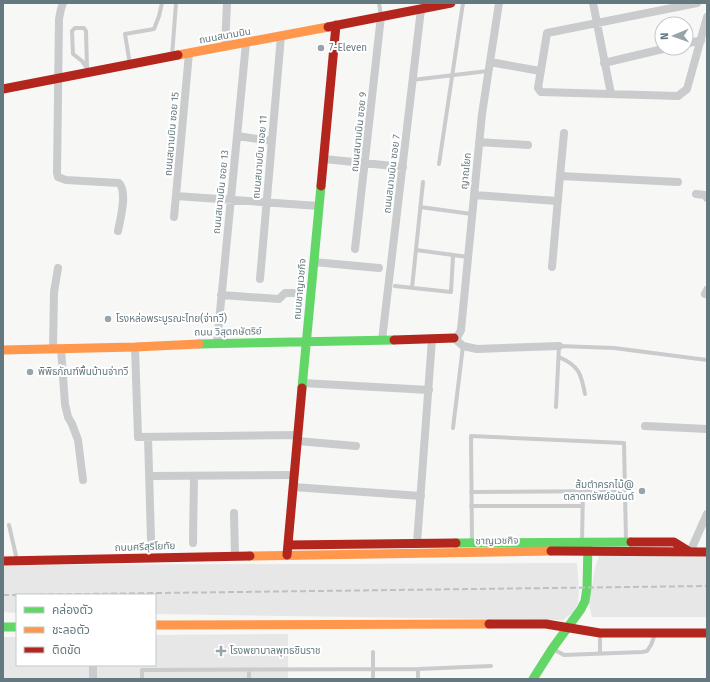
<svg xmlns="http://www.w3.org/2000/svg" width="710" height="682" viewBox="0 0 710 682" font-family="'Fira Sans','Noto Sans Thai',sans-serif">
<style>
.built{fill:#e6e7e6}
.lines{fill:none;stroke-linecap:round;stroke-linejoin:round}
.lane{stroke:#c9cbcc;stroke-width:4}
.street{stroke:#c9cbcc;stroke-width:8}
.fast{stroke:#63d668;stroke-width:9}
.slow{stroke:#ff974d;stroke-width:9}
.jam{stroke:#b3261e;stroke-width:9}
.rail{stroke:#bfc1c1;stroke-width:2;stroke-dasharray:6 3;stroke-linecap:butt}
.poi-dot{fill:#97a4a9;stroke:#fff;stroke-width:1.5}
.labels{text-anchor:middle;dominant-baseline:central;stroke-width:4;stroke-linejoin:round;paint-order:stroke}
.street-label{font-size:10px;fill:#64787f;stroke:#fff}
.poi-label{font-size:10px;fill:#64787f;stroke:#fff;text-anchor:start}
</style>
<rect width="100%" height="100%" fill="#f7f7f6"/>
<path class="built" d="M707 554V617H592L589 604 595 568 599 556Z
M577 563 579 592 578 604 572 613 563 620 155 614V595H17V613L3 612V565Z
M288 634V679H3V637H17V665H155V635Z"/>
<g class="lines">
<path class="lane" d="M379 3 381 16
M172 56 176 3
M130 65 125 34 154 29 159 16 162 3
M87 71V68L86 31 84 28H75L72 31 73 54 82 61 87 68
M412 80 488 71
M439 164 463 3
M420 207 472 214
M416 250 468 257
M395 286 451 292 453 256
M412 288 423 182
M559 357C579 366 581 373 585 394
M556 407 559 346 614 348 707 360
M453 428 463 346
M471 492 625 491
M471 506H583
M9 525 17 560
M582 542 583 490
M472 543 471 436 624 443 626 542
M553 649 564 655 642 652 647 651 651 645 655 634
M373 652V679
M600 653V634
M418 669V679
M249 670V679
M142 679V670L418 669 491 666"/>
<path class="street" d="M63 3 61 9 59 19 57 173 58 177 66 180 119 183C128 192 120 220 118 231
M499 3 482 114 461 330 458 336 454 338 463 346 477 349 559 346
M593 3 611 94
M697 3 547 33 538 88 541 92 678 96 687 89 707 17
M686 44 701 40
M225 47 227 3
M490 62 540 71
M604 63 667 48
M237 136 272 141
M479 142 528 145
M324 159 403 167
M560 176 564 133
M696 194 705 195 707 198
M474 195 558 201
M176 196 319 206
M174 217 189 53
M355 249 381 16
M314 262 379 268
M552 267 560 176 678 182
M260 279 281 36
M705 294 707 290
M221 295 279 299 285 293H299
M382 340 421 9
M217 343 246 43
M135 347 138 437 298 435
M53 349 54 292 58 268
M61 349 65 404 68 417 72 424 78 440 83 480
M303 383 429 390
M645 426 707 429
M148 437 151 539
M297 441 356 446
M149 476 294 475
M293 487 421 496
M234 513 235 556
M193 543 194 476
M417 543 432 339
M690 552 707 514
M93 665V679"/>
<path class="fast" d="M199 344 394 340
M302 388 321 186
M456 543 631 542
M3 627H17
M533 679 552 649 581 609 585 601 587 588 588 544"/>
<path class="slow" d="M178 55 328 27
M3 350 135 347 199 344
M250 556 551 551
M155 625 489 624"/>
<path class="jam" d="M328 27 451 3
M3 89 178 55
M321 186 336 25
M394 340 454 338
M631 542H674L690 552
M288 545 456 543
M551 551 707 552
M287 555 302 388
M3 561 250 556
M489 624H546L600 633H707"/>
<path class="rail" d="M3 595 707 586"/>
</g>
<g class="poi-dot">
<circle cx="321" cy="48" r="4"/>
<circle cx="108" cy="319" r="4"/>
<circle cx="30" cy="372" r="4"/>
<circle cx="642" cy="491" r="4"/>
<path d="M219 645h4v4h4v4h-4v4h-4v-4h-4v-4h4z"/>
</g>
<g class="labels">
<g class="street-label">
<text transform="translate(225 36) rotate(-10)">ถนนสนามบิน</text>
<text transform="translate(359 132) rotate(-84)">ถนนสนามบิน ซอย 9</text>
<text transform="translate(172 134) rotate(-85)">ถนนสนามบิน ซอย 15</text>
<text transform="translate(260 157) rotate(-85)">ถนนสนามบิน ซอย 11</text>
<text transform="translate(466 171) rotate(-84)">ญาณโยก</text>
<text transform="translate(392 174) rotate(-83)">ถนนสนามบิน ซอย 7</text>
<text transform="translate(221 192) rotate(-84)">ถนนสนามบิน ซอย 13</text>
<text transform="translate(300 289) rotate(-85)">ถนนชาญเวชกิจ</text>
<text transform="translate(228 332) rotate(-1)">ถนน วิสุตกษัตริย์</text>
<text transform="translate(497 541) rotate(-1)">ชาญเวชกิจ</text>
<text transform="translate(145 547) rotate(-2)">ถนนศรีสุริโยทัย</text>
</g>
<g class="poi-label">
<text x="329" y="48">7-Eleven</text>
<text x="116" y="319">โรงหล่อพระบูรณะไทย(จ่าทวี)</text>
<text x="38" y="372">พิพิธภัณฑ์พื้นบ้านจ่าทวี</text>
<text x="634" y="485" text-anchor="end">ส้มตำครกไม้@<tspan x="634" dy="12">ตลาดทรัพย์อนันต์</tspan></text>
<text x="230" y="651">โรงพยาบาลพุทธชินราช</text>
</g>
</g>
<rect width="710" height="682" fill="none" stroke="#64787f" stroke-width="8"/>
<rect x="16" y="594" width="140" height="72" fill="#ffffff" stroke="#c1c9cc"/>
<rect x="24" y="607" width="20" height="6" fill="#63d668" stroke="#c1c9cc"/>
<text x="52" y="614" font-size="12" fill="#64787f">คล่องตัว</text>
<rect x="24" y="627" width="20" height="6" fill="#ff974d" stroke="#c1c9cc"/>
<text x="52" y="634" font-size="12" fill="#64787f">ชะลอตัว</text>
<rect x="24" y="647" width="20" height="6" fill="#b3261e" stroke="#c1c9cc"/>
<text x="52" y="654" font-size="12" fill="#64787f">ติดขัด</text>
<g transform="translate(674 36) rotate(268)"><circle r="19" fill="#ffffff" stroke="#c1c9cc"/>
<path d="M0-3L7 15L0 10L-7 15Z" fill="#97a4a9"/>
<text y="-6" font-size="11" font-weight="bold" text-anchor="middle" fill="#64787f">N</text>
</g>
</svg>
